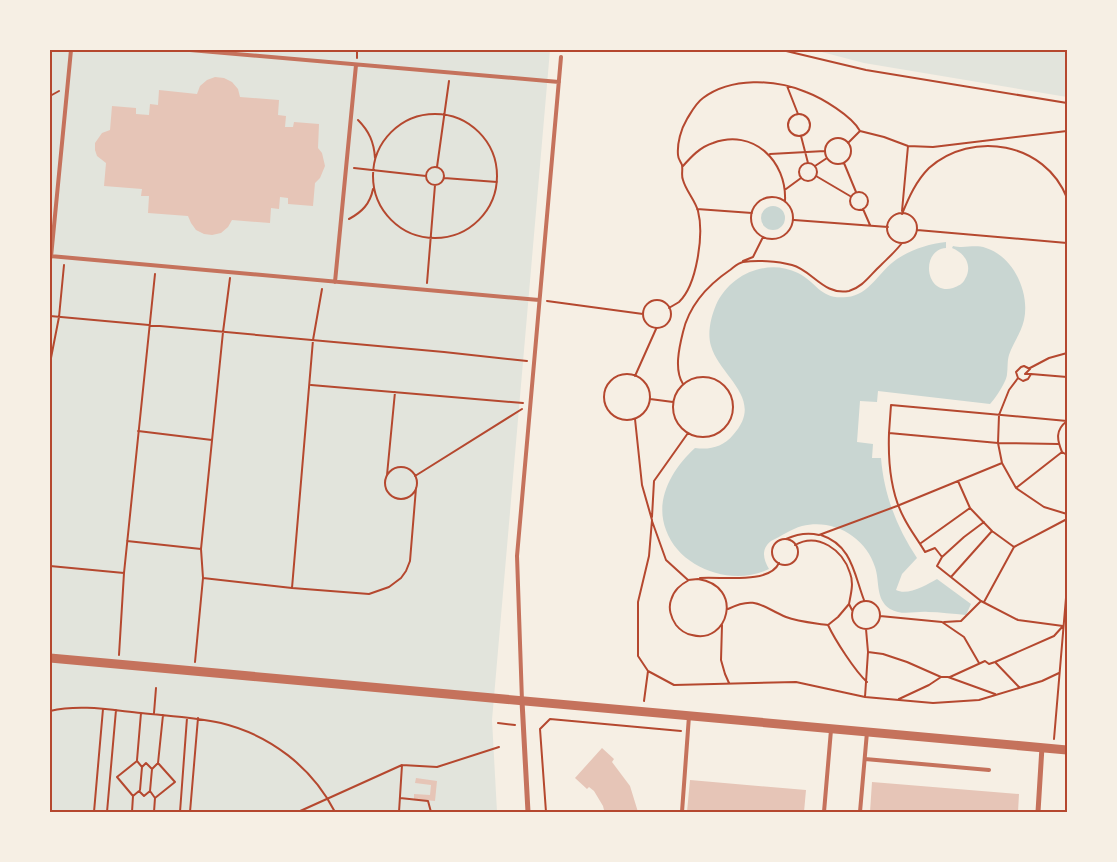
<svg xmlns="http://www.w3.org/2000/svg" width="1117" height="862" viewBox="0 0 1117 862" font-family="'Work Sans',sans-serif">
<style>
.green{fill:#e2e4dc}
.water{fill:#c9d6d2}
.building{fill:#e6c5b7}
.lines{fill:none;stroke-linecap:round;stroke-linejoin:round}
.path{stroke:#b5482f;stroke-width:2}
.service{stroke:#c5725c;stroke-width:4}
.minor{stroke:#c5725c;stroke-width:5}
.tertiary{stroke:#c5725c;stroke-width:9}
.neatline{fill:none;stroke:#b5482f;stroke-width:2}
</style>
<rect width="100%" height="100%" fill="#f6efe4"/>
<path class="green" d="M50 50H550L492 720 497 812H50Z
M814 50H1067V97L864 63Z"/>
<path class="water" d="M761 218a12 12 0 1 1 24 0a12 12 0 1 1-24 0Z
M946 242V248C920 250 925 296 953 288 958 286 963 284 965 279 973 266 965 253 952 248L953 246C965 249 974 244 986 248 1014 257 1030 293 1024 320 1021 333 1013 343 1009 355 1007 362 1008 368 1007 374 1007 381 995 399 990 404L878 391 877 402 860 401 857 442 873 444 872 458H881C884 495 897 528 917 558L902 574 896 590C908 596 926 585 937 579L971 604 966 615C953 614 940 612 928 612 915 611 902 616 890 609 875 599 880 581 875 567 866 537 833 518 802 526 791 529 782 536 771 541 761 549 763 559 769 569 733 587 680 569 666 530 654 499 673 468 695 448 710 450 723 447 733 435 766 399 720 377 711 346 707 333 711 317 716 305 730 274 767 258 798 273 818 283 820 300 847 297 870 295 879 271 897 259 912 249 929 244 946 242Z"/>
<path class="building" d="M215 77 224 78 232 82 238 89 240 97 279 100 278 115 286 116 285 127H293L294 122 319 124 318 148 322 153 325 166 320 178 315 183 313 206 288 204V198L280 197 279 209 271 208 270 223 232 220 228 227 221 233 212 235 204 234 196 230 191 223 188 216 148 213 149 196H141L142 189 104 186 106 163 97 156 95 150V143L102 133 110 130 112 106 136 108V114L149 115 150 104 158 105 159 90 197 94 200 86 207 80Z
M602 748 614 759 612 762 630 786 638 812H602L604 810 603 806 594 791 589 787 587 789 575 778Z
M416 778 437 781 435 801 414 799V794L430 795 431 785 415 783Z
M690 780 806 790 804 812H687Z
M872 782 1019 794 1018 812H870Z"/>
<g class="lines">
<path class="path" d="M782 50 866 70 1067 103
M357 58V50
M787 86 798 114
M50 96 59 91
M373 176a62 62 0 1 1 124 0a62 62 0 1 1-124 0Z
M788 125a11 11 0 1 1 22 0a11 11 0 1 1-22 0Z
M358 120C369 131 374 142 375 158
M801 136 808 163
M825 151a13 13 0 1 1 26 0a13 13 0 1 1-26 0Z
M848 143 860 131
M770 154 825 151
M844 163 856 192
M799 172a9 9 0 1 1 18 0a9 9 0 1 1-18 0Z
M683 166C691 157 700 147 713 143 753 128 787 161 785 201
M815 166 827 158
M426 176a9 9 0 1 1 18 0a9 9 0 1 1-18 0Z
M437 167 449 81
M354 168 426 176
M816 176 850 196
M444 178 497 182
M786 189 801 178
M850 201a9 9 0 1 1 18 0a9 9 0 1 1-18 0Z
M751 218a21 21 0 1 1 42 0a21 21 0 1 1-42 0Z
M697 209 752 213
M863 209 870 225
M902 211 908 146
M887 228a15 15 0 1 1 30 0a15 15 0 1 1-30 0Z
M902 214C909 197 916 181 929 168 972 130 1045 142 1067 198
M349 219C362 212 370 204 373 189
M794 220 888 227
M917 230 1067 243
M743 261 753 257 763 237
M427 283 435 185
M322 289 313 340 292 588 369 594 389 587 401 578 406 571 410 561 416 488
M643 314a14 14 0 1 1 28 0a14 14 0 1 1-28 0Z
M547 301 643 314
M669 308C672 306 676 304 679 302 697 285 704 234 698 211 695 200 686 191 683 180 681 176 683 170 682 165 681 162 678 159 678 155 677 143 681 129 687 119 692 111 696 103 703 98 731 77 775 79 806 92 822 98 852 116 860 131L884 137 908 146 933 147 1067 131
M50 316 444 352 527 361
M50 363 59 317 64 265
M1024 366 1030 369 1025 374H1031L1028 379 1023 381 1018 378 1016 372 1021 367Z
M1030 368 1049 358 1067 353
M1031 374 1067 377
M604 397a23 23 0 1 1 46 0a23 23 0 1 1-46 0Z
M635 376 656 329
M673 407a30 30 0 1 1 60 0a30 30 0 1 1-60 0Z
M1018 378 1009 390 999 415 998 443 1002 463 1016 488 1044 507 1067 514
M683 384C674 370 679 348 683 332 689 306 708 285 730 270 734 267 738 263 743 262 757 260 777 261 792 265 812 270 824 296 849 291 863 287 870 275 881 265 888 258 895 252 902 243
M311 385 523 403
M650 399 673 402
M635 419 642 485 652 520 649 556 638 602V656L648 671 674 685 796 682 865 697 933 703 979 700 1042 681 1059 673
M1067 421C1055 430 1057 440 1062 452L1067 455
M138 431 212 440
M889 433 891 405 1067 421
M1058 444 998 443 889 433C888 461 890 492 904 518 910 530 918 540 925 552L935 548 942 557 937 566 981 601 1018 620 1063 626
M385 483a16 16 0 1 1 32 0a16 16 0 1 1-32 0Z
M387 475 395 392
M415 476 522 409
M1016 488 1062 452
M970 508 992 531
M652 517 654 481 688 433
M652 521 666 560 688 580
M821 535C852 545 854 574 864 600
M786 539C797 534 807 532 819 535L897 506 1002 463
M772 552a13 13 0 1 1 26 0a13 13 0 1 1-26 0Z
M127 541 201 549
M921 543 970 508 958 481
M795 545C818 532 843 550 850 573 854 583 851 593 849 604
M942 557 964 537 984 522
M50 566 124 573
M951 577 992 531 1014 547 1067 519
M203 578 292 588
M700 578C720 576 769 585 779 563
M698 579C745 586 728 645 692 635 686 634 680 630 676 625 671 618 668 608 671 600 674 590 680 585 689 580H688Z
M852 615a14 14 0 1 1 28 0a14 14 0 1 1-28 0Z
M984 602 1014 547
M728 609C756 595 762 607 786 617 798 622 815 623 828 625L838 617 849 604 852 610
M880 616 942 622 964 637 979 663
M944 622 961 621 981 601
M722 625 721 660 725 674 729 683
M828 625C835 640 855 671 867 682
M868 652 883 654 907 662 941 677H948L995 694
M119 655 124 573 155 274
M195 662 203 578 201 549 223 332 230 278
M995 662 1019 687
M950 677 985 661 989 664 995 662 1054 636 1063 626
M865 697 868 652 866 629
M899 699 929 685 941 677
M644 701 648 671
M50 711C80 704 111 710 141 713 168 716 195 717 221 723 270 735 312 767 335 812
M154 713 156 688
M498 723 515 725
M1054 739 1067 586
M137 760 141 713
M158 763 175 782 155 798 150 791 144 796 139 791 133 796 117 777 137 761 142 767 146 763 152 769 158 763 163 715
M140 790 142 767
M150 791 152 769
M400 798 428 801 431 812
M94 812 103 709
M107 812 116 710
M132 812 133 796
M154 812 155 798
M180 812 187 718
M190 812 198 718
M298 812 402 765 437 767 499 747
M399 812 402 765
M546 812 540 729 550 719 681 731"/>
<path class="service" d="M190 50 559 82
M50 256 539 300
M51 257 71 50
M335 282 356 65
M522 701 517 556 561 57
M865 759 989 770
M682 812 689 716
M824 812 831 730
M860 812 867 732"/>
<path class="minor" d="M522 701 528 812
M1038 812 1042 747"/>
<path class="tertiary" d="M50 658 1067 750"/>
</g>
<rect width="1117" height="862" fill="none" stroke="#f6efe4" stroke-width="102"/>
<rect x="51" y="51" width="1015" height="760" class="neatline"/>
</svg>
